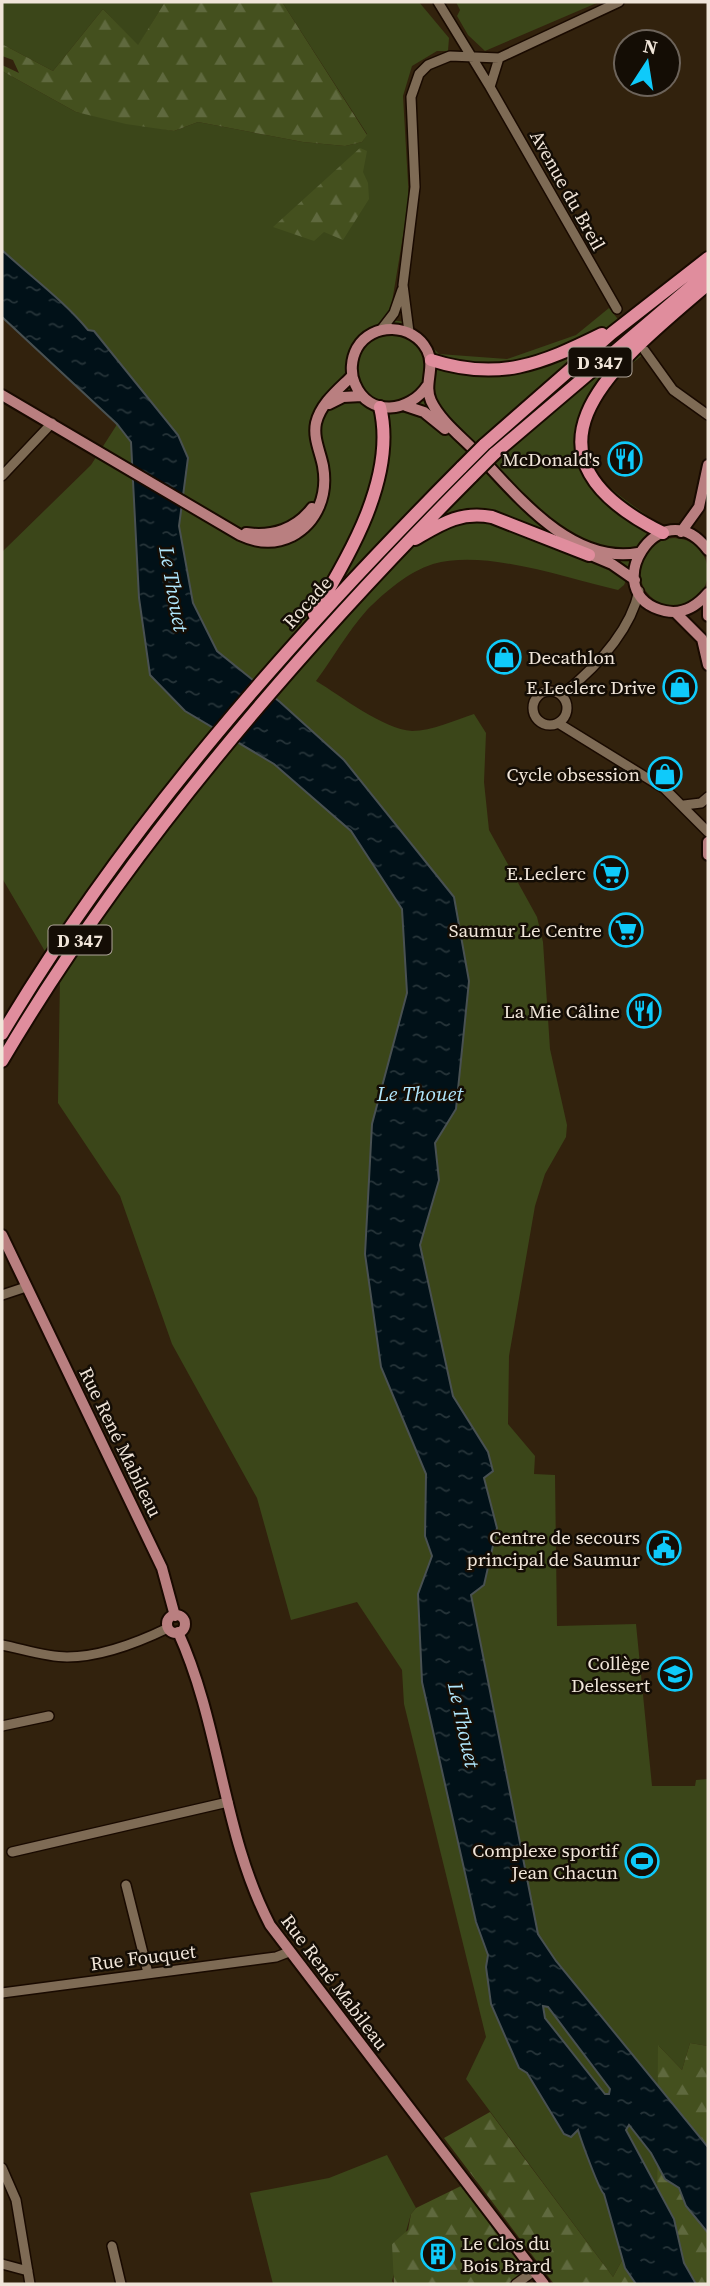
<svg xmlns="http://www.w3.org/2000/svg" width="710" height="2286" viewBox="0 0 710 2286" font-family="'Source Serif 4',serif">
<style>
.green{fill:#3b4619}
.forest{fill:url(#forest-firs)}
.water{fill:url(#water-ripples);stroke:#495152;stroke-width:2;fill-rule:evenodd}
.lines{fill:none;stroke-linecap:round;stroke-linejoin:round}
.minor-casing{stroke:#190a00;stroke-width:12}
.major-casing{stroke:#190a00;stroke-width:14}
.highway-casing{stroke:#190a00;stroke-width:16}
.minor{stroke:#7e6b55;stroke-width:9}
.major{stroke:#b97f80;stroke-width:10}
.highway{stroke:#e08d9d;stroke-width:12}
.highway-bridge-casing{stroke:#190a00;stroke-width:16;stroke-linecap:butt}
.highway-bridge{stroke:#e08d9d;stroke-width:12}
.labels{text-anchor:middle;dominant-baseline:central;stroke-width:5;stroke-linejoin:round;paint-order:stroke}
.shield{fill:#140d05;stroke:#aea499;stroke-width:2}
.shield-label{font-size:18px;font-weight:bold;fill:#f0e5d9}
.street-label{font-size:19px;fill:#f0e5d9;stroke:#140d05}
.poi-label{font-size:19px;fill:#f0e5d9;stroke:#140d05;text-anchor:end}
.water-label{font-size:21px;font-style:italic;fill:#b1e7fd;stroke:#140d05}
</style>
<defs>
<pattern id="forest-firs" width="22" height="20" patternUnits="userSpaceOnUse" patternTransform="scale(1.75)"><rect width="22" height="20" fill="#44501e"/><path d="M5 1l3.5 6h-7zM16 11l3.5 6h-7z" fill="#5f693e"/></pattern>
<pattern id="water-ripples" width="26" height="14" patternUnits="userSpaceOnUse" patternTransform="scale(1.75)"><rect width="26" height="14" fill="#011118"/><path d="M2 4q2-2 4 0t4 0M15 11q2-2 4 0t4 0" fill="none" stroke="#263439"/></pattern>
</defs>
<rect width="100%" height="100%" fill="#32220d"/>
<path class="green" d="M2 2H165L138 46 103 9 53 71 2 44Z
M282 2H419L449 38 448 51H437L412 66 403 96 409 200 389 320 408 322 439 354 507 359 576 335 609 308 645 353C635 362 621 370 613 381 593 405 578 448 599 476 612 492 633 505 649 517L647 533 624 585 618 590C565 578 486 549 433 564 408 572 385 592 367 610 348 631 333 658 316 681 341 696 383 729 412 731 432 731 455 720 474 714L486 733 484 782 489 830 537 917 543 942 550 1049 567 1125 566 1137 545 1174 535 1206 509 1356 508 1424 535 1456 534 1474 555 1475 557 1626 636 1624 652 1786H695L696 1780 708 1779V2046L690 2043 682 2070 659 2046 657 2196 613 2277 466 2079 486 2037 404 1704 402 1670 357 1602 291 1620 257 1498 172 1344 120 1196 58 1103 60 977 2 878V552L91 465 116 426 106 348 94 331 88 330C62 300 31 277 2 250V71L76 112 174 131 198 122 303 142 345 146 362 142 367 134Z
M456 2H599L485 51 468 35 457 16 460 10Z
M640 572a34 34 0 1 1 68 0a34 34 0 1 1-68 0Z
M387 2155 416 2208 411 2214 392 2281 394 2284H273L250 2193 329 2178Z"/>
<path class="forest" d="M165 2H282L367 135 362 142 345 146 303 142 198 122 174 131 126 124 76 112 2 71V65L19 73 13 60 2 56V44L53 71 103 9 138 45Z
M360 148 367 151 363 172 368 183 369 199 343 240 324 232 314 241 273 227Z
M690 2043 708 2046V2284H554L444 2138 490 2112 613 2277 657 2196 658 2045 682 2070Z
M461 2186 523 2267V2274L507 2284H394L392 2244 408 2230 411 2214 416 2208Z"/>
<path class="water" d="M2 250C31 277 62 299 88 330L94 331 178 435 188 458 179 526 193 603 217 651 280 702 344 760 454 897 469 981 456 1109 435 1143 439 1180 420 1245 453 1396 488 1452 493 1471 484 1478 497 1528 484 1585 471 1595 538 1934 556 1961 708 2147V2233L686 2206 679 2188 665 2179 651 2153 629 2125 626 2130 674 2219 684 2263 696 2284H636L625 2268 604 2194C599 2190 581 2140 578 2130L571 2137 564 2134 527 2073 519 2068 491 2004 486 1967 488 1955 476 1922 422 1682 418 1594 432 1556 425 1536 426 1474 381 1367 365 1254 372 1124 407 993 402 909 351 831 274 764 185 711 150 675 139 598 131 442 117 424 2 317ZM543 2006 548 2007 610 2089 609 2094H605L545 2018Z"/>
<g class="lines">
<defs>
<path id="minor" d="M438 2 490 87 617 309
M490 87 499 58
M381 330 394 313 402 290
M409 332 403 285 415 187 411 97 419 74 428 65 450 56 499 58 619 2
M645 351 673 390 708 415
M2 476 52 423
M533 708a17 17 0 1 1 34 0a17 17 0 1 1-34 0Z
M562 695C594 669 630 632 639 591
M558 723 665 789 708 832
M684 805 701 803 708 797
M2 1295 26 1287
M2 1645C23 1649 46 1657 67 1657 100 1657 139 1642 168 1628
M2 1726 49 1716
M12 1852 228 1802
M126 1885 148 1973
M2 1993 276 1957 289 1952
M2 2168 16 2200 30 2284
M112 2246 121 2284
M2 2264 28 2271
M516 2284 534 2271"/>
<path id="major" d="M427 386C410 412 369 418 355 384 350 373 351 359 357 348 372 322 413 323 427 350 436 368 423 384 431 401 440 420 459 435 473 449 515 493 570 565 638 553
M2 395 240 535C257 543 274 545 292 536 318 522 328 494 323 466 320 451 313 438 316 423 321 403 338 390 352 376
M329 404 343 397 362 396
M406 406 424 412 445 429
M681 532 699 507 708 465
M246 533C272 537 296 529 312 508
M708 550C660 486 594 595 665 611 683 615 697 606 708 593
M581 551 612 564 635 580
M708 594V616
M675 612 702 639 708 665
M708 842V855
M2 1235 162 1568 175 1616
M167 1624a9 9 0 1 1 18 0a9 9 0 1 1-18 0Z
M178 1632C221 1726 222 1833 270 1925L544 2284"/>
<path id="highway" d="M431 360C499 382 541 364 602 334
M484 445 612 333 708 258
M494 454 708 272
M663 533C497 451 621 359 708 284
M415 539C441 524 460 511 492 517L589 555
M314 614C349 557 397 476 380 407
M2 1034C126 825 292 638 462 467
M2 1061C126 850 300 649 472 476"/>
</defs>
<use href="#minor" class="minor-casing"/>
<use href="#major" class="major-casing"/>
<use href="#highway" class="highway-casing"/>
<use href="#minor" class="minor"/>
<use href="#major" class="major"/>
<use href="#highway" class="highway"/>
<defs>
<path id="highway-bridge" d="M462 467 484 445
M472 476 494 454"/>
</defs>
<use href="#highway-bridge" class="highway-bridge-casing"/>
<use href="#highway-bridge" class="highway-bridge"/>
</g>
<defs>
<symbol id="restaurant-ring" viewBox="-11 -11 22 22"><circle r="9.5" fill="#140d05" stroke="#0fcafa" stroke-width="1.5"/><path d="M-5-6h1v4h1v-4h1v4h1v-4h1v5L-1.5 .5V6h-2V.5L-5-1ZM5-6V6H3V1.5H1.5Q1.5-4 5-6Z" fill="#0fcafa"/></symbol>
<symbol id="shop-ring" viewBox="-11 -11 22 22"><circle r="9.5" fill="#140d05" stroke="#0fcafa" stroke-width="1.5"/><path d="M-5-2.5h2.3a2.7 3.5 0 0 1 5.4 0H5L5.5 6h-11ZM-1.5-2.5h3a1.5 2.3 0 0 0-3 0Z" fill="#0fcafa"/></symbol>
<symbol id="supermarket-ring" viewBox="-11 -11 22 22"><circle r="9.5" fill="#140d05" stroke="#0fcafa" stroke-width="1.5"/><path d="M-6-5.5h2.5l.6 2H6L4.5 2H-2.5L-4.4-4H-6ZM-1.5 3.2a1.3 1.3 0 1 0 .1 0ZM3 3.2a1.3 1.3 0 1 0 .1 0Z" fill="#0fcafa"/></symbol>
<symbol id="civic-ring" viewBox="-11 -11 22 22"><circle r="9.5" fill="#140d05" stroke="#0fcafa" stroke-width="1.5"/><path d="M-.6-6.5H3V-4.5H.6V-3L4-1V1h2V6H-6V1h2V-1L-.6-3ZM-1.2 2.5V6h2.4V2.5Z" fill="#0fcafa"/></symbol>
<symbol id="school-ring" viewBox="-11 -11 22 22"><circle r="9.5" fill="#140d05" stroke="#0fcafa" stroke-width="1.5"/><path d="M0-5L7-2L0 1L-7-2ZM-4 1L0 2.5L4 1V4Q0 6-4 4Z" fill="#0fcafa"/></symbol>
<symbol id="stadium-ring" viewBox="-11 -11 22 22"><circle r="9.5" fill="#140d05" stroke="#0fcafa" stroke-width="1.5"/><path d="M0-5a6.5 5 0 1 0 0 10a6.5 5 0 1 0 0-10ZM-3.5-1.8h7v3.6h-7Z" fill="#0fcafa"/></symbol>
<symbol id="building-ring" viewBox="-11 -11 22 22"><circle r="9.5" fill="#140d05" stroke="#0fcafa" stroke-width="1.5"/><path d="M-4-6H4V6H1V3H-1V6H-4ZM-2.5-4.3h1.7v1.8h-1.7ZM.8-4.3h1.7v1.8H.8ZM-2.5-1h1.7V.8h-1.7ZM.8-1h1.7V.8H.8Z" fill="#0fcafa"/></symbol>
</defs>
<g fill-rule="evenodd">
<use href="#restaurant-ring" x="606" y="440" width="38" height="38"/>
<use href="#shop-ring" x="485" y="638" width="38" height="38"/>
<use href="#shop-ring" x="661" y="668" width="38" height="38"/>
<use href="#shop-ring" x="646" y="755" width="38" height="38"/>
<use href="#supermarket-ring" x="592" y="854" width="38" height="38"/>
<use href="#supermarket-ring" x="607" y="911" width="38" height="38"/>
<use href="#restaurant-ring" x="625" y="992" width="38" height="38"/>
<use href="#civic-ring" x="645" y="1529" width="38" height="38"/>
<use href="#school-ring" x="656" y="1655" width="38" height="38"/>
<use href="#stadium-ring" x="623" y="1842" width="38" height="38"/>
<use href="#building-ring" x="419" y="2235" width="38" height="38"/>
</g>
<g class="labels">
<g class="shield">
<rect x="568.5" y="347.5" width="63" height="29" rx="5"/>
<rect x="48.5" y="925.5" width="63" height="29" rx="5"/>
</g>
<g class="shield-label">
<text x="600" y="362">D 347</text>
<text x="80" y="940">D 347</text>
</g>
<g class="street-label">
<text transform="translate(568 190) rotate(61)">Avenue du Breil</text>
<text transform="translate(307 602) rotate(-48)">Rocade</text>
<text transform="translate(121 1442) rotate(64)">Rue René Mabileau</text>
<text transform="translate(143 1957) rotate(-7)">Rue Fouquet</text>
<text transform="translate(335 1982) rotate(53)">Rue René Mabileau</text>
</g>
<g class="poi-label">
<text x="600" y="459">McDonald's</text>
<text x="528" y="657" text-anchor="start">Decathlon</text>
<text x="656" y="687">E.Leclerc Drive</text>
<text x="640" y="774">Cycle obsession</text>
<text x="586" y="873">E.Leclerc</text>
<text x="602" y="930">Saumur Le Centre</text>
<text x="620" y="1011">La Mie Câline</text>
<text x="640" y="1537">Centre de secours<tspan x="640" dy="22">principal de Saumur</tspan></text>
<text x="650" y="1663">Collège<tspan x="650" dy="22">Delessert</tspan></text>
<text x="618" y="1850">Complexe sportif<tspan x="618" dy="22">Jean Chacun</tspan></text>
<text x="462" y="2243" text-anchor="start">Le Clos du<tspan x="462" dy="22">Bois Brard</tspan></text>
</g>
<g class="water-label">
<text transform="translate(174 589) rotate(80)">Le Thouet</text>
<text x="420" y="1093">Le Thouet</text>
<text transform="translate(464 1725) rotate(78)">Le Thouet</text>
</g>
</g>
<rect width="710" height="2286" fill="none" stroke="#f0e5d9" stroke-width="7"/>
<g transform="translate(647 63) rotate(12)"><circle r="33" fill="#140d05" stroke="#6c635a" stroke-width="2"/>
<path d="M0-5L12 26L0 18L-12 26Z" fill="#0fcafa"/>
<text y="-10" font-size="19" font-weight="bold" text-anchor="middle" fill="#f0e5d9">N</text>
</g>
</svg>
